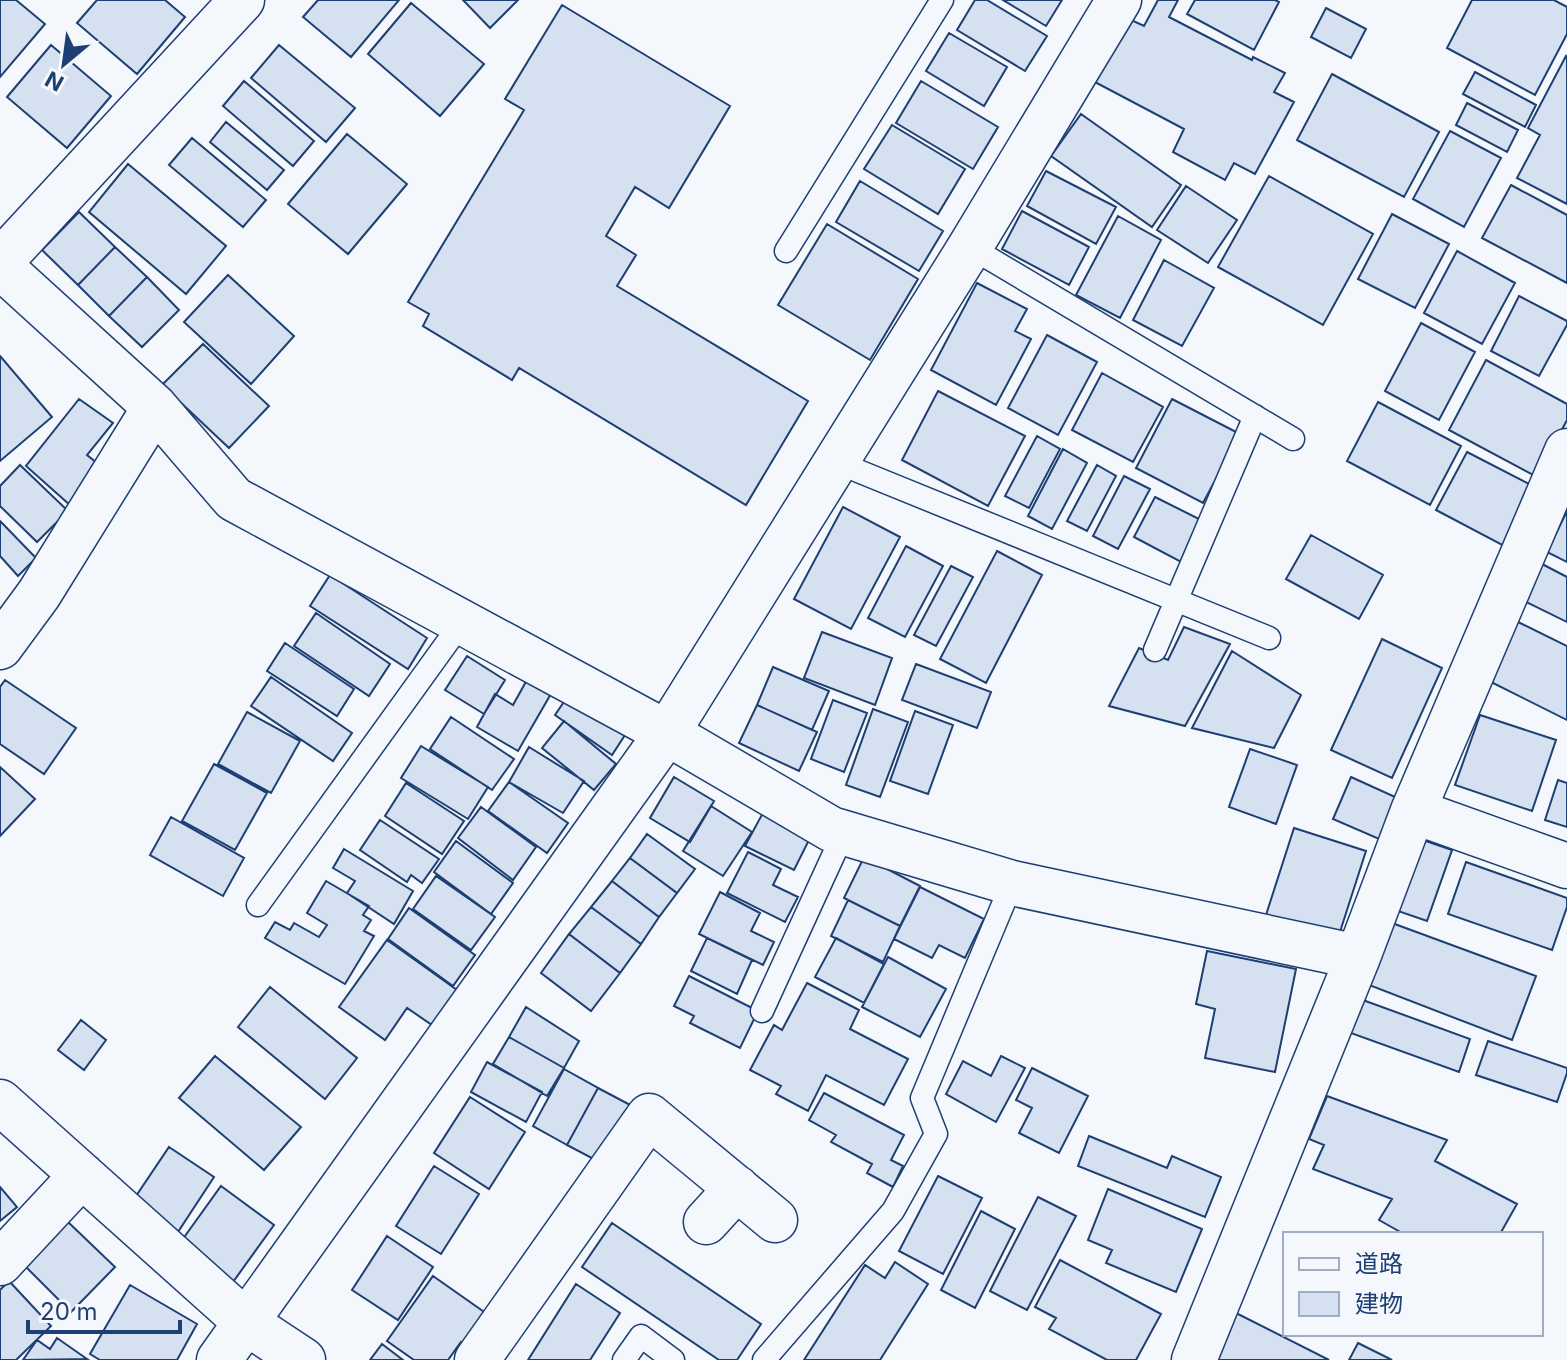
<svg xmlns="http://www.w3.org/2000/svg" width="1567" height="1360" viewBox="0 0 1567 1360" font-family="Inter,'Noto Sans JP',sans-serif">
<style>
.building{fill:#d5e0f0;stroke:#1d3f73;stroke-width:2}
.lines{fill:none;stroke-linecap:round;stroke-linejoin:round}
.lane-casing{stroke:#1d3f73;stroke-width:25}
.street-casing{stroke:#1d3f73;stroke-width:47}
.lane{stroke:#f4f7fb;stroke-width:22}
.street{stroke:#f4f7fb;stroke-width:44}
</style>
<rect width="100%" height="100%" fill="#f4f7fb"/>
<path class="building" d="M0 0H16L45 24 0 77Z
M97 0H165L185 17 137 74 77 23Z
M318 0H399L351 57 303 17Z
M463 0H518L490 28Z
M975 0H987L1047 36 1025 71 957 30Z
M1003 0H1062L1046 26Z
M1158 0H1178L1169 17 1252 60 1253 57 1285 73 1274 92 1294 102 1255 174 1234 163 1225 180 1173 152 1184 129 1093 81 1127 18 1144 26Z
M1195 0H1275L1279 2 1254 50 1187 14Z
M1472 0H1554L1567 7V34L1535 95 1447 48Z
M411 3 484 64 440 116 368 54Z
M562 5 730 106 669 208 635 187 606 236 636 255 617 286 808 401 746 505 519 368 512 380 423 326 429 314 408 302 524 110 505 99Z
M1326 8 1366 29 1351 58 1311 37Z
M949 33 1007 67 984 106 926 71Z
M51 45 111 96 67 148 7 97Z
M279 45 355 108 326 142 251 78Z
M1566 56 1567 57V204L1517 178 1540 135 1528 128Z
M1475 72 1536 105 1525 127 1463 94Z
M1332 74 1439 132 1404 197 1297 140Z
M244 81 314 141 293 166 223 106Z
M921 81 998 127 973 169 896 123Z
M1467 103 1518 130 1507 152 1456 125Z
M1081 114 1181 185 1152 227 1051 156Z
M226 122 284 170 267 190 210 142Z
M892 125 965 169 938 214 864 169Z
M1450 131 1501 158 1464 227 1413 199Z
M347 134 407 184 348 254 288 204Z
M192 138 266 200 243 227 169 165Z
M128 164 226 246 186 294 89 212Z
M1046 171 1116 207 1096 244 1027 206Z
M1269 176 1373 234 1323 325 1218 267Z
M860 181 943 231 919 271 836 222Z
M1511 185 1567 215V283L1482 238Z
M1186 186 1237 220 1208 263 1157 230Z
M1022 211 1089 247 1069 285 1002 249Z
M79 212 115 247 78 285 42 250Z
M1392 214 1449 244 1415 308 1358 279Z
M1118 216 1161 240 1120 318 1076 295Z
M827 224 918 279 870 360 778 305Z
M115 247 147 277 109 316 78 285Z
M1457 251 1515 283 1482 344 1424 313Z
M1164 260 1214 288 1182 346 1133 320Z
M228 275 294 336 251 384 184 322Z
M147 277 179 310 142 347 109 316Z
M977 283 1027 309 1015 331 1031 339 996 405 931 370Z
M1519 296 1567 321V325L1539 376 1491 351Z
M1421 323 1475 352 1439 420 1385 391Z
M1047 335 1097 362 1058 435 1008 408Z
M203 344 269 406 229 448 162 385Z
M0 356 52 417 0 461Z
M1486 360 1567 404V420L1537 477 1449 430Z
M1102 373 1163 407 1133 462 1072 430Z
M938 391 1025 436 988 506 902 460Z
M79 399 113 423 87 455 102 467 71 506 26 466Z
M1172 399 1240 434 1203 503 1136 468Z
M1378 402 1461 446 1430 505 1347 461Z
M1037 436 1060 449 1029 508 1005 496Z
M1063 449 1087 463 1052 529 1028 516Z
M1467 452 1537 488 1506 547 1436 510Z
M20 465 68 511 37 542 0 506V486Z
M1097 465 1116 476 1087 531 1067 521Z
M1124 476 1150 489 1118 549 1093 536Z
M1155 497 1205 522 1183 563 1134 537Z
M843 507 900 537 851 629 794 599Z
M1567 511V562L1547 552Z
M0 521 36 558 18 576 0 556Z
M1311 535 1383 575 1359 619 1286 579Z
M906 546 943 566 905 637 868 618Z
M997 551 1042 575 986 683 940 659Z
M1542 564 1567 577V622L1524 601Z
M951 566 973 577 936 646 914 635Z
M330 575 427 638 408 669 310 606Z
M316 613 390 664 369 696 294 646Z
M1518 622 1567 646V720L1489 681Z
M1184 627 1230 644 1185 726 1109 706 1139 648 1168 660Z
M822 632 892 658 875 705 804 678Z
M1382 639 1442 668 1392 778 1331 750Z
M285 643 354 689 337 716 267 671Z
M1232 651 1301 695 1274 748 1192 728Z
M467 656 505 680 484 714 445 690Z
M916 664 991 692 977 728 902 700Z
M773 667 829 691 812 730 757 705Z
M271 677 352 733 333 761 251 706Z
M528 678 552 692 518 751 477 727 495 694 513 705Z
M5 680 76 728 44 774 0 744V687Z
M568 696 625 735 612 755 555 715Z
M833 700 867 713 844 772 811 759Z
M757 705 817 732 799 771 739 743Z
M873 709 908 722 880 797 846 785Z
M915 711 953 725 928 794 890 781Z
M247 712 300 741 271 793 218 764Z
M1480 715 1556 740 1532 811 1455 785Z
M451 717 514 759 492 790 430 749Z
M564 721 616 764 594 790 542 748Z
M421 746 488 787 468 819 401 778Z
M529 747 584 781 563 813 509 782Z
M1250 749 1297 765 1276 824 1229 807Z
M214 764 267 793 235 850 182 821Z
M0 767 35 799 0 836Z
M674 777 714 801 690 842 650 818Z
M1351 777 1404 801 1386 842 1333 819Z
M1558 780 1567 783V827L1545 820Z
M509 782 568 823 547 853 488 811Z
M406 783 464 821 442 854 385 816Z
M711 806 752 832 723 876 683 851Z
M481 807 536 847 513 880 458 838Z
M764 811 812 834 794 870 745 846Z
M171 817 244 858 223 896 150 855Z
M380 820 439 859 422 883 411 875 407 882 360 850Z
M1294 828 1366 851 1338 938 1266 915Z
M647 834 695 869 677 893 630 858Z
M1420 839 1452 850 1427 921 1395 910Z
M456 841 513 883 491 914 434 872Z
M344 849 413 891 394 924 347 893 355 881 333 868Z
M748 852 781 869 773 885 798 897 785 922 727 893Z
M864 857 920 886 900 926 844 898Z
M630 858 677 893 659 917 612 881Z
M1466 862 1567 898V907L1552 950 1448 914Z
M436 876 495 917 471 950 413 909Z
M326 881 369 906 363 915 371 920 364 931 374 936 345 984 265 938 275 922 290 930 294 923 319 937 327 925 307 913Z
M612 881 659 917 641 944 591 907Z
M920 887 984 919 965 958 939 945 932 958 894 939Z
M720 892 760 913 751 931 774 942 763 965 699 934Z
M848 900 900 926 883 962 831 936Z
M591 907 641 944 620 973 569 934Z
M409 908 475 955 453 986 388 939Z
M1392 923 1536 976 1512 1040 1369 985Z
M569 934 620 973 591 1011 541 973Z
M707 938 752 960 737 994 691 971Z
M836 938 884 964 864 1003 815 977Z
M387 940 457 990 432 1025 407 1008 385 1040 339 1007Z
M1207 951 1296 969 1275 1072 1205 1058 1215 1009 1196 1004Z
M888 957 946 989 920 1037 862 1007Z
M689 976 758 1011 740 1048 690 1023 694 1016 674 1006Z
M807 983 859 1010 850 1029 908 1059 884 1105 826 1075 808 1111 776 1094 781 1086 750 1070 774 1025 782 1030Z
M270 987 357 1058 325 1099 238 1027Z
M1360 999 1470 1039 1459 1072 1348 1032Z
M526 1007 579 1041 564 1068 509 1037Z
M81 1020 106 1040 84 1070 58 1050Z
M509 1037 564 1068 547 1096 493 1064Z
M1488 1041 1567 1068V1073L1557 1102 1476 1075Z
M215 1056 301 1127 264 1170 179 1098Z
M1001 1056 1025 1068 996 1122 946 1094 963 1061 991 1076Z
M487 1062 542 1092 526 1122 471 1092Z
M1032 1068 1088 1096 1059 1153 1019 1133 1032 1108 1016 1100Z
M564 1069 598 1088 567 1145 533 1126Z
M598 1088 634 1107 603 1164 567 1145Z
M824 1093 904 1135 891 1160 903 1166 893 1187 867 1173 872 1164 831 1142 836 1135 809 1120Z
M1327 1096 1447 1140 1435 1161 1517 1204 1500 1234H1404L1379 1220 1392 1199 1313 1169 1324 1145 1309 1139Z
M470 1097 525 1132 489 1189 434 1153Z
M1089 1136 1167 1168 1172 1156 1221 1177 1205 1217 1078 1166Z
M169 1147 214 1177 174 1238 128 1208Z
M434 1166 479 1194 441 1254 396 1226Z
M938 1176 982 1198 943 1274 899 1251Z
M221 1186 274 1225 233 1282 180 1243Z
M0 1187 17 1207 0 1221Z
M1108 1189 1202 1229 1176 1292 1106 1263 1112 1250 1088 1240Z
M1038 1197 1076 1216 1027 1310 990 1291Z
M981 1211 1015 1229 975 1308 941 1290Z
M67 1221 115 1267 71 1312 24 1265Z
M612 1223 761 1324 737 1360H719L582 1267Z
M387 1236 433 1267 398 1320 352 1290Z
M1060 1260 1161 1314 1136 1360H1107L1049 1329 1056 1318 1035 1307Z
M895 1262 928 1284 880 1360H804L865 1265 885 1278Z
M433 1276 497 1321 475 1352 461 1342 448 1360H414L387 1341Z
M9 1281 51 1326 16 1360H0V1290Z
M576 1284 620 1313 590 1360H528Z
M130 1285 197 1324 177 1360H100L90 1354Z
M1232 1311 1329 1360H1207Z
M57 1338 87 1359 23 1360 37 1340 50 1349Z
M1358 1343 1392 1360H1349Z
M382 1344 403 1360H370Z"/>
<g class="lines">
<defs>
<path id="lane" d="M970 247 1293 439
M786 251 942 0
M836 462 1269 638
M1155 650 1255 416
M258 905 462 622
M762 1011 844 832
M624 1360 641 1336 673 1360
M764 1360 893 1211 936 1134 922 1098 1012 883"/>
<path id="street" d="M0 262 242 0
M0 266 155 407 234 499 667 733 831 829 1012 883 1358 957
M0 647 39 594 155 407
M1413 811 1567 866
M0 1102 247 1323 303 1360
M706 1222 737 1188
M0 1263 82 1175
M219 1360 667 733 970 247 1119 0
M477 1360 649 1116 775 1220
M1194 1360 1358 957 1413 811 1567 451"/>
</defs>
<use href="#lane" class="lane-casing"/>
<use href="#street" class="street-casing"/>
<use href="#lane" class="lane"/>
<use href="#street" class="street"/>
</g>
<rect x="1283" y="1232" width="260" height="104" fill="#f4f7fb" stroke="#9eadc5" stroke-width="2"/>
<rect x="1299" y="1258" width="40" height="12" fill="#f4f7fb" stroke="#9eadc5" stroke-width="2"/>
<text x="1355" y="1272" font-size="24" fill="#1d3f73">道路</text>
<rect x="1299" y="1292" width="40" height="24" fill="#d5e0f0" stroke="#9eadc5" stroke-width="2"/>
<text x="1355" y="1312" font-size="24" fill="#1d3f73">建物</text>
<g transform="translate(64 64) rotate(209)" stroke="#f4f7fb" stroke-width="6" paint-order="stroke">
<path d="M0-6L14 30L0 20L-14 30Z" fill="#1d3f73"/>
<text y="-12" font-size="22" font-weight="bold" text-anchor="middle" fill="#1d3f73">N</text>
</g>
<path d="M28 1320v12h152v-12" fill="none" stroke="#1d3f73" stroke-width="4"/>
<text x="40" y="1320" font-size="24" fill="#1d3f73" stroke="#f4f7fb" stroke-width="6" paint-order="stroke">20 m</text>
</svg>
